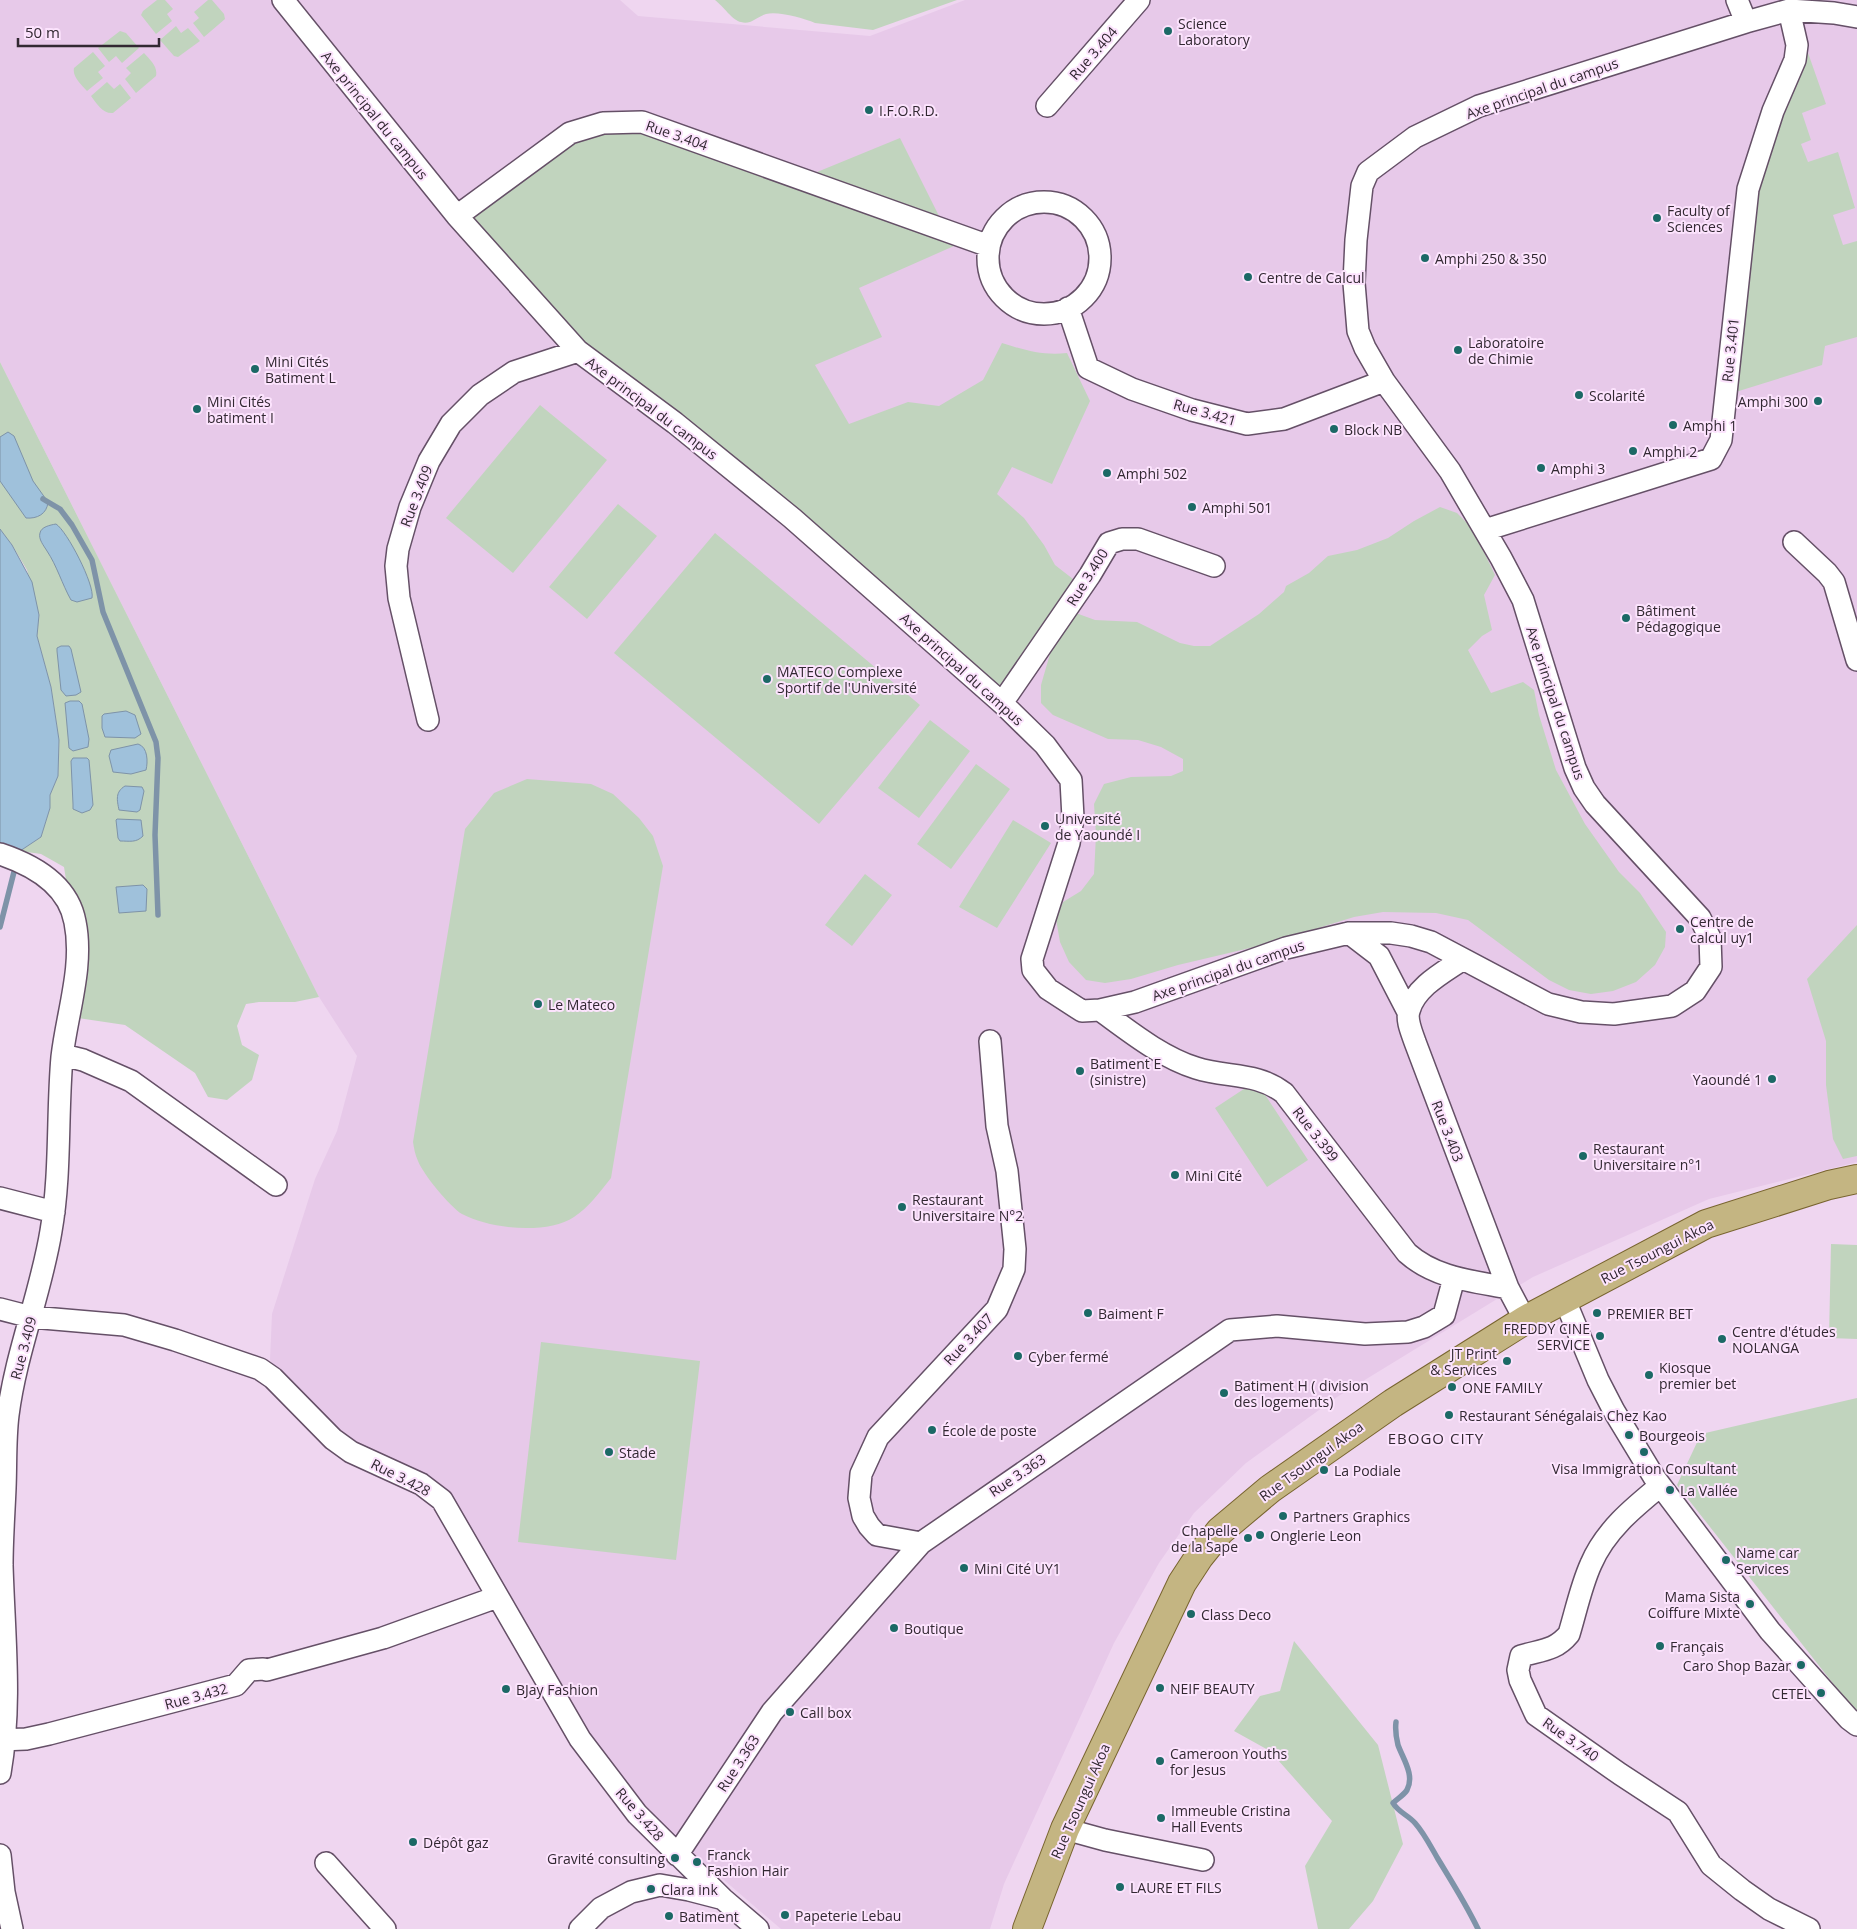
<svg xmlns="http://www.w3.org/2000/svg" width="1857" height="1929" viewBox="0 0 1857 1929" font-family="'Open Sans',sans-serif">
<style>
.built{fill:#e7c9e9}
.green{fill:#c1d4be}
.water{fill:#9fc1db;stroke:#7e93a8}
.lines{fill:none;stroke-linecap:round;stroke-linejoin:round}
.stream{stroke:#7e93a8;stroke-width:5.5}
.minor-casing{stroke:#655067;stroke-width:24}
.major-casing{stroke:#78642f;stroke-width:30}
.minor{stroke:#fff;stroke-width:21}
.major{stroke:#c4b582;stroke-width:28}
.poi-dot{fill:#1c6966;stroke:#fce3fd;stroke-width:2}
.labels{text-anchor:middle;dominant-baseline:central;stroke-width:4;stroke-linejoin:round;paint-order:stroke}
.poi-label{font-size:14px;fill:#322832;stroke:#fce3fd;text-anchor:start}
.street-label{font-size:14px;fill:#322832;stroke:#fce3fd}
.neighbourhood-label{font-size:15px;letter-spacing:1px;fill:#322832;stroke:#fce3fd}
</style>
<rect width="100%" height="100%" fill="#efd6f0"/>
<path class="built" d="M0 0H620L638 16 870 36 965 0H1857V1162L1709 1199 1533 1277 1337 1397 1246 1463 1194 1513 1159 1563 1114 1643 1004 1884 990 1929H781L653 1819 569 1710 441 1489 354 1440 300 1402 270 1360 272 1314 315 1179 337 1131 357 1056 319 997 0 362Z"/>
<path class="green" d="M157 0H165L173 9 167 14 172 21 156 34 141 15 143 11Z
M208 0H212L224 14 225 19 204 37 193 23 199 18 194 12Z
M715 0H957L873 30 815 23C803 18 778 11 766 14 756 17 751 25 741 22 733 21 723 6 715 0Z
M176 26 181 33 188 28 200 41 178 57 174 56 160 40Z
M120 31 126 33 139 48 122 63 116 56 109 62 98 48Z
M1807 50 1826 104 1802 113 1811 140 1801 144 1808 162 1838 152 1855 208 1833 215 1843 245 1857 241V337L1825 346 1822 365 1726 395 1748 189Z
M93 52 105 66 98 72 103 78 87 91C82 85 72 77 74 68Z
M144 53C150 60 158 66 156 76L136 93 125 79 131 73 126 68Z
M107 82 114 89 120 84 131 98 113 113C103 114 97 104 91 96Z
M642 122 800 179 900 138 954 246 859 288 882 337 815 365 849 424 908 402 939 406 983 380 1002 343C1024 350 1044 356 1067 353L1090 401 1052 484 1012 467 997 494 1024 518 1044 545 1055 565 1082 586 1002 703 578 351 457 216 570 133Z
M0 362 319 997 295 1002H259L246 1004 237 1026 242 1045 259 1055 252 1080 227 1100 208 1097 195 1073 125 1025 78 1018 74 931 64 867 41 854 20 851 41 837 50 808V795L58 776 59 740 51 687 37 636 39 615 27 570 12 545 0 529Z
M540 405 607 460 513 573 446 518Z
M618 504 657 536 587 619 549 587Z
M1440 507 1457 513 1473 529 1495 575 1484 595 1492 630 1482 636 1468 650 1491 693 1523 682 1534 690 1539 715 1556 770 1585 824 1619 872 1640 893 1666 932 1665 947 1655 965 1636 982 1613 991 1591 994 1569 990 1549 980 1468 920 1436 913 1383 912 1354 917 1267 944 1178 965 1131 979 1105 983 1086 980 1069 962 1060 942 1056 919 1063 902 1081 891 1094 874 1096 835 1094 804 1104 784 1131 777 1171 776 1183 771V759L1161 747 1138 740 1108 739 1053 715 1041 703V685L1054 640 1073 612 1095 620 1137 622 1180 643 1194 646H1210L1259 614 1284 592 1286 586 1309 573 1328 556 1357 550 1388 538 1414 521Z
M715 533 920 705 819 824 614 653Z
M930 720 970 751 919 818 878 788Z
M976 764 1010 789 951 869 917 844Z
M527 779 591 784 613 794 639 818 653 836 663 866 611 1178C600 1192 589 1207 574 1217 547 1235 490 1229 462 1214 450 1207 423 1174 418 1161 415 1155 414 1148 413 1142L465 829 494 793Z
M1013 820 1051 843 997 928 959 907Z
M865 874 892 895 852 946 825 925Z
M1857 925V1156L1843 1159 1833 1139 1826 1085V1041L1807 979Z
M1256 1081 1308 1160 1267 1187 1215 1108Z
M1831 1244 1857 1245V1339L1829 1338Z
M541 1342 700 1361 676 1560 518 1542Z
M1857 1398V1714L1677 1485 1701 1434Z
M1294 1641 1378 1745 1403 1844 1373 1901 1349 1929H1318L1305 1866 1332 1821 1270 1751 1234 1731 1260 1696 1280 1691Z"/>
<path class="water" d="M8 432 14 436 33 481 48 502C47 514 37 519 26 518L0 481V437Z
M56 524C67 531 95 585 92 598L77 602 71 600C62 584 57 566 47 551 44 546 38 539 40 533 41 527 50 525 56 524Z
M0 529 12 545 32 582 39 615 37 636 51 687 59 740 58 776 50 795V808L41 837 20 851 0 846Z
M61 646H69L71 649 81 692 76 695 66 696 61 690 57 651V648Z
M70 701H79L82 704 89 739 88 747 73 751 69 748 65 703Z
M126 711 135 715 141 734 135 738 105 737 102 728V716L104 714Z
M138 744C148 747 148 762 146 770L131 774 113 772 109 756 111 750Z
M73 758H87L89 760 93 805 90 810 82 813 73 809V804L71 761Z
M125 786 142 787 144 791 140 810 137 812 119 810C117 800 115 792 125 786Z
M117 819 141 820 143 836C136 843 130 841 120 841L118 838 116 820Z
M143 885 147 889 146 911 119 913 116 887Z"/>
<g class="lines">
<path class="stream" d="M43 499 60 509 72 525 92 560 103 612 156 742 158 758 155 835 158 915
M0 927 16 864
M1396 1722C1395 1730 1396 1737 1398 1745 1403 1759 1415 1775 1407 1790 1404 1795 1397 1799 1393 1803 1398 1812 1408 1815 1415 1823 1424 1833 1431 1847 1438 1859 1452 1882 1466 1904 1478 1929"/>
<defs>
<path id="minor" d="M283 0 457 216 578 351 675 423 792 518 1002 703 1045 745 1071 780 1073 818 1069 843 1032 959 1033 970 1048 989 1082 1011 1100 1010 1135 1002 1286 948 1349 933H1391L1411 936 1431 942 1548 1004 1581 1012 1614 1014 1672 1006 1695 991 1711 967 1710 938 1700 918 1595 804 1584 788 1575 768 1523 600 1501 558 1450 471 1384 381 1365 348 1358 331 1354 283 1356 240 1362 186 1368 172 1415 137 1479 106 1746 22 1789 10 1834 13 1857 17
M1737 0 1746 22
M1047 106 1139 0
M988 258a56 56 0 1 1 112 0a56 56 0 1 1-112 0Z
M457 216 570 133 603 123 642 122 989 246
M1068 308 1088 368 1132 389 1192 410 1247 424 1284 419 1384 381
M1485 530 1711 459 1721 440 1748 189 1773 111 1795 60 1797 45 1789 10
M1794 542 1827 573 1834 582 1857 660
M1002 703 1090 575 1109 543 1122 539H1138L1214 566
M428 720 399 598 396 566 398 549 410 507 429 461 451 424 480 395 514 372 578 351
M0 854C33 865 68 884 75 922 84 966 67 1013 62 1057 57 1114 61 1174 51 1231 41 1293 16 1352 8 1415 5 1439 6 1464 5 1488 4 1513 2 1540 2 1565 4 1635 12 1704 0 1773
M1349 933 1379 956 1408 1012
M1463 959C1444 972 1415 987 1409 1011 1406 1020 1412 1033 1415 1042L1508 1288 1525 1320
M1100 1010C1129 1031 1161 1057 1196 1068 1227 1078 1257 1072 1284 1093L1407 1253C1435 1278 1472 1281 1508 1288
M63 1055 83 1060 131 1081 276 1185
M0 1198 54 1212
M1564 1298 1598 1380 1614 1411 1654 1477 1770 1631 1849 1719 1857 1725
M0 1309 31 1317 124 1325 175 1340 260 1369 273 1378 333 1439 351 1452 421 1484 442 1500 580 1739 637 1814 723 1899 758 1929
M1660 1486C1633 1508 1605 1531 1591 1564 1581 1586 1576 1611 1569 1634 1555 1651 1541 1650 1521 1656L1518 1670 1520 1680 1536 1715 1620 1774 1678 1812 1711 1865 1742 1890 1769 1909 1809 1929
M921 1543 877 1535 869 1526 863 1516 859 1498 861 1474 878 1437 997 1309 1014 1269 1015 1249 1007 1171 997 1126 990 1041
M0 1740 26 1739 49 1734 236 1685 249 1670 263 1669 267 1670 383 1638 497 1597
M1065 1829 1105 1840 1203 1860
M0 1855 4 1892 12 1929
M677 1855 772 1712 921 1543 1230 1330 1277 1326 1365 1334 1408 1332 1424 1327 1444 1315 1454 1278
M326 1863 385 1929
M580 1929 601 1908 631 1892 660 1885 689 1890 720 1898"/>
<path id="major" d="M1027 1929 1065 1829 1182 1583 1199 1557 1220 1531 1270 1489 1393 1403 1525 1320 1706 1224 1829 1185 1857 1179"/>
</defs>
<use href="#minor" class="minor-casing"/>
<use href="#major" class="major-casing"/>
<use href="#minor" class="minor"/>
<use href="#major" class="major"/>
</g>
<g class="poi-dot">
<circle cx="1168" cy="31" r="5"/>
<circle cx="869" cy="110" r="5"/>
<circle cx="1657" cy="218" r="5"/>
<circle cx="1425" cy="258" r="5"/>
<circle cx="1248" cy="277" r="5"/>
<circle cx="1458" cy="350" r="5"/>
<circle cx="255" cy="369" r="5"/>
<circle cx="1579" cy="395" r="5"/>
<circle cx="1818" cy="401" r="5"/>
<circle cx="197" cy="409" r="5"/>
<circle cx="1673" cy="425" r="5"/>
<circle cx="1334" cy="429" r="5"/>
<circle cx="1633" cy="451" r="5"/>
<circle cx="1541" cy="468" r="5"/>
<circle cx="1107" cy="473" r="5"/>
<circle cx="1192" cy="507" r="5"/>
<circle cx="1626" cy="618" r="5"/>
<circle cx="767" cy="679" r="5"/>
<circle cx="1045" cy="826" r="5"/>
<circle cx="1680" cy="929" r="5"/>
<circle cx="538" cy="1004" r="5"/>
<circle cx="1080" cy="1071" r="5"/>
<circle cx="1772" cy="1079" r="5"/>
<circle cx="1583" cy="1156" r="5"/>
<circle cx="1175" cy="1175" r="5"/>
<circle cx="902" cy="1207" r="5"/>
<circle cx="1088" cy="1313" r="5"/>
<circle cx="1597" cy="1313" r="5"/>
<circle cx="1600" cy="1336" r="5"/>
<circle cx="1722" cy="1339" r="5"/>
<circle cx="1018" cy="1356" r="5"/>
<circle cx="1507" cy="1361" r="5"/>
<circle cx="1649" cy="1375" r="5"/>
<circle cx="1452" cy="1387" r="5"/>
<circle cx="1224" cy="1393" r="5"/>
<circle cx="1449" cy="1415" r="5"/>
<circle cx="932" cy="1430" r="5"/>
<circle cx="1629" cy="1435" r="5"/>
<circle cx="609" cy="1452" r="5"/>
<circle cx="1644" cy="1452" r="5"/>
<circle cx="1324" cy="1470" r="5"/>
<circle cx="1670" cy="1490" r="5"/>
<circle cx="1283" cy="1516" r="5"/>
<circle cx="1260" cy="1535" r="5"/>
<circle cx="1248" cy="1538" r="5"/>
<circle cx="1726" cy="1560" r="5"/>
<circle cx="964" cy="1568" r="5"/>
<circle cx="1750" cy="1604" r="5"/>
<circle cx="1191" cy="1614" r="5"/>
<circle cx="894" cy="1628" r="5"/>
<circle cx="1660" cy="1646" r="5"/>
<circle cx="1801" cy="1665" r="5"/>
<circle cx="1160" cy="1688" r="5"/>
<circle cx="506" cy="1689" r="5"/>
<circle cx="1821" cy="1693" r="5"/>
<circle cx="790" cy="1712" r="5"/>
<circle cx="1160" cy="1761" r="5"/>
<circle cx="1161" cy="1818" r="5"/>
<circle cx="413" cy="1842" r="5"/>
<circle cx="675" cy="1858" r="5"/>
<circle cx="697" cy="1862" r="5"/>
<circle cx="1120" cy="1887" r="5"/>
<circle cx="651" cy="1889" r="5"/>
<circle cx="785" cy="1915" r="5"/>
<circle cx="669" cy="1916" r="5"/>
</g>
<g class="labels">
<g class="poi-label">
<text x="1178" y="23">Science<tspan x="1178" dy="16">Laboratory</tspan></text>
<text x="879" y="110">I.F.O.R.D.</text>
<text x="1667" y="210">Faculty of<tspan x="1667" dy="16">Sciences</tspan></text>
<text x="1435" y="258">Amphi 250 &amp; 350</text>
<text x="1258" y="277">Centre de Calcul</text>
<text x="1468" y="342">Laboratoire<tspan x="1468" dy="16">de Chimie</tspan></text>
<text x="265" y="361">Mini Cités<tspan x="265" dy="16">Batiment L</tspan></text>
<text x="1589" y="395">Scolarité</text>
<text x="207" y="401">Mini Cités<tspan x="207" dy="16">batiment I</tspan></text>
<text x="1808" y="401" text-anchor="end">Amphi 300</text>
<text x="1683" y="425">Amphi 1</text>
<text x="1344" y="429">Block NB</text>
<text x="1643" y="451">Amphi 2</text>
<text x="1551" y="468">Amphi 3</text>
<text x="1117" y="473">Amphi 502</text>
<text x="1202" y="507">Amphi 501</text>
<text x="1636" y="610">Bâtiment<tspan x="1636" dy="16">Pédagogique</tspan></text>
<text x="777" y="671">MATECO Complexe<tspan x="777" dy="16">Sportif de l'Université</tspan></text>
<text x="1055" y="818">Université<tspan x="1055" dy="16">de Yaoundé I</tspan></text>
<text x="1690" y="921">Centre de<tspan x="1690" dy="16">calcul uy1</tspan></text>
<text x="548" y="1004">Le Mateco</text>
<text x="1090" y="1063">Batiment E<tspan x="1090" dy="16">(sinistre)</tspan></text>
<text x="1762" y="1079" text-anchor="end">Yaoundé 1</text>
<text x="1593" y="1148">Restaurant<tspan x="1593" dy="16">Universitaire n°1</tspan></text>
<text x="1185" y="1175">Mini Cité</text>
<text x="912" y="1199">Restaurant<tspan x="912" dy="16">Universitaire N°2</tspan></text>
<text x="1098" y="1313">Baiment F</text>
<text x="1607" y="1313">PREMIER BET</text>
<text x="1590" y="1328" text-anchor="end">FREDDY CINE<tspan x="1590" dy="16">SERVICE</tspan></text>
<text x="1732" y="1331">Centre d'études<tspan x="1732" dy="16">NOLANGA</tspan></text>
<text x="1497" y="1353" text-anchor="end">JT Print<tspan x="1497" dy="16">&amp; Services</tspan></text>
<text x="1028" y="1356">Cyber fermé</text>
<text x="1659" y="1367">Kiosque<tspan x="1659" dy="16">premier bet</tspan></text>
<text x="1234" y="1385">Batiment H ( division<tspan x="1234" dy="16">des logements)</tspan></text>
<text x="1462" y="1387">ONE FAMILY</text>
<text x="1459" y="1415">Restaurant Sénégalais Chez Kao</text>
<text x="942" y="1430">École de poste</text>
<text x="1639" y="1435">Bourgeois</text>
<text x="619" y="1452">Stade</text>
<text x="1644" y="1468" text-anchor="middle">Visa Immigration Consultant</text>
<text x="1334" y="1470">La Podiale</text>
<text x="1680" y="1490">La Vallée</text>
<text x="1293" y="1516">Partners Graphics</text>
<text x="1238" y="1530" text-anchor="end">Chapelle<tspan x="1238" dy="16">de la Sape</tspan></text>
<text x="1270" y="1535">Onglerie Leon</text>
<text x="1736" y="1552">Name car<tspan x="1736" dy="16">Services</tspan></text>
<text x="974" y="1568">Mini Cité UY1</text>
<text x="1740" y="1596" text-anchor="end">Mama Sista<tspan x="1740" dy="16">Coiffure Mixte</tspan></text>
<text x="1201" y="1614">Class Deco</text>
<text x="904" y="1628">Boutique</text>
<text x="1670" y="1646">Français</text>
<text x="1791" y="1665" text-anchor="end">Caro Shop Bazar</text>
<text x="1170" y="1688">NEIF BEAUTY</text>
<text x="516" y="1689">BJay Fashion</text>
<text x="1811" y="1693" text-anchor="end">CETEL</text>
<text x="800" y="1712">Call box</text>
<text x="1170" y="1753">Cameroon Youths<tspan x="1170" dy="16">for Jesus</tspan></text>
<text x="1171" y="1810">Immeuble Cristina<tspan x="1171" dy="16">Hall Events</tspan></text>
<text x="423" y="1842">Dépôt gaz</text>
<text x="707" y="1854">Franck<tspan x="707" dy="16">Fashion Hair</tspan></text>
<text x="665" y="1858" text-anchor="end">Gravité consulting</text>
<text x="1130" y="1887">LAURE ET FILS</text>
<text x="661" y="1889">Clara ink</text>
<text x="795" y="1915">Papeterie Lebau</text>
<text x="679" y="1916">Batiment</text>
</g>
<g class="street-label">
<text transform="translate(1093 53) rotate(-49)">Rue 3.404</text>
<text transform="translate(1542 88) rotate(-19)">Axe principal du campus</text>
<text transform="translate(375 115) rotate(51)">Axe principal du campus</text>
<text transform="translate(677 135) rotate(19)">Rue 3.404</text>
<text transform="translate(1730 350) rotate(-84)">Rue 3.401</text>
<text transform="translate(652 408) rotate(37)">Axe principal du campus</text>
<text transform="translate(1205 412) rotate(16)">Rue 3.421</text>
<text transform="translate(416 496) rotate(-69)">Rue 3.409</text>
<text transform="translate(1087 577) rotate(-58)">Rue 3.400</text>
<text transform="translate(962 669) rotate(42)">Axe principal du campus</text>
<text transform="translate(1556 703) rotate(72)">Axe principal du campus</text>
<text transform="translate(1228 970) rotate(-19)">Axe principal du campus</text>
<text transform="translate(1448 1131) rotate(69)">Rue 3.403</text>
<text transform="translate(1316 1134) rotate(52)">Rue 3.399</text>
<text transform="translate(1657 1251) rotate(-27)">Rue Tsoungui Akoa</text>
<text transform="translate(968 1339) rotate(-47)">Rue 3.407</text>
<text transform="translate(23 1348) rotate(-75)">Rue 3.409</text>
<text transform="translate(1311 1461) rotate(-36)">Rue Tsoungui Akoa</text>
<text transform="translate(1017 1475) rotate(-34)">Rue 3.363</text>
<text transform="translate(401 1477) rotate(27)">Rue 3.428</text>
<text transform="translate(196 1696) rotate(-15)">Rue 3.432</text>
<text transform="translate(1571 1739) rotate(35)">Rue 3.740</text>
<text transform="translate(738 1763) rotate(-57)">Rue 3.363</text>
<text transform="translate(1080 1801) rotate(-66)">Rue Tsoungui Akoa</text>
<text transform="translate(640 1814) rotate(49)">Rue 3.428</text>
</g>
<g class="neighbourhood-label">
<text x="1436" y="1438">EBOGO CITY</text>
</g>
</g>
<path d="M18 38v8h141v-8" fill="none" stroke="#322832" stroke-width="2.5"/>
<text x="25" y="38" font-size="15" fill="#322832" stroke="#fce3fd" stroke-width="4" paint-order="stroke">50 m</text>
</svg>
